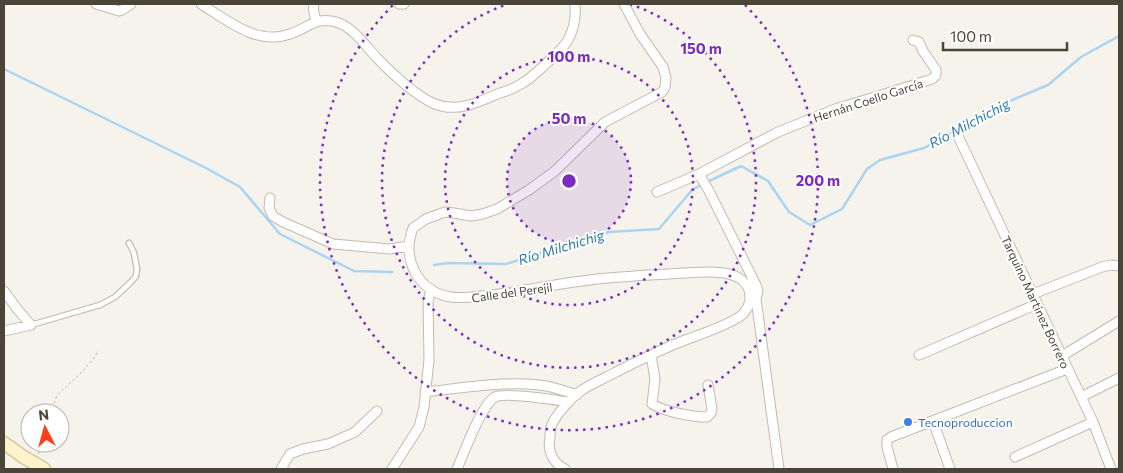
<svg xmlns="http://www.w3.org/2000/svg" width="1123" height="473" viewBox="0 0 1123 473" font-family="Commissioner,sans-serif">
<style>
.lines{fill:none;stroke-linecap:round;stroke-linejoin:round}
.stream{stroke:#a9d4f2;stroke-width:2.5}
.lane-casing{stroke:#c2bbae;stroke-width:7}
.street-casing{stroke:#c2bbae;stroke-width:11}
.secondary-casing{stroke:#d6c79b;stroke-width:15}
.path{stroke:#c4b79f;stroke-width:1;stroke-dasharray:2.5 2.5;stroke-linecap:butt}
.lane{stroke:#fff;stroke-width:4.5}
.street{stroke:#fff;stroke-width:9}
.secondary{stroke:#fff3cd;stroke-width:12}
.ring{fill:none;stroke:#7b2cbf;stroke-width:2.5;stroke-dasharray:2.5 5}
.shop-dot{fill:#3f7fe0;stroke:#fff;stroke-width:2}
.labels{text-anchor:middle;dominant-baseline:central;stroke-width:4;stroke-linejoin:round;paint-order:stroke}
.street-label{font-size:12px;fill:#4b4439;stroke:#fff}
.shop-label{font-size:12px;fill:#366cbe;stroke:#fff;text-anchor:start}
.water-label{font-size:14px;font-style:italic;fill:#2e7ab2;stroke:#fff}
.centre{fill:#7b2cbf;stroke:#fff;stroke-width:2.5}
.ring-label{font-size:15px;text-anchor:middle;font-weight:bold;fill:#7b2cbf;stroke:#fff;stroke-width:4;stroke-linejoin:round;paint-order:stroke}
</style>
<rect width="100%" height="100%" fill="#f6f3ec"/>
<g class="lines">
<path class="stream" d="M4 69 206 168 240 187 280 234 354 271 392 272
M707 182 741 166 768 181 789 212 810 225 842 209 867 169 880 160 924 148 998 106 1048 85 1081 57 1119 36
M434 265 448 263 506 264 609 232 659 229 692 190 703 184"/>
<defs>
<path id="lane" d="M31 325 100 305 115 297 131 282 136 276 137 269 134 253 129 243"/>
<path id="street" d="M96 4 119 11 122 10 131 4
M201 4C227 20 257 46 290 34 308 28 317 16 336 22 353 27 364 44 376 57 389 71 417 97 435 104 457 113 479 102 500 93 507 91 515 88 521 84 533 77 543 67 553 57 558 52 564 47 568 40 574 29 576 16 575 4
M314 4C312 9 315 16 316 21
M399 4H404
M958 136 1093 422 1111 469
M699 174 709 191 756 285 758 291 756 299 779 469
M657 192 699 174 778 132 838 108 875 97 932 79 936 75V70L923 51 919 42 913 40
M270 198 269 208 273 216 283 222 333 244 390 249 409 246
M4 291 18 310 31 325 4 331
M1033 294 1102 267 1111 265 1119 266
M651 355 655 379 652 404C665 412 693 417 707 417L711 413 712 409 708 385
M919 355 1037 304
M1062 356 1119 321
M425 392C463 388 501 381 539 385 552 386 564 391 577 395
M1081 397 1119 378
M933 421 950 469
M1015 457 1093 422
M281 469 290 454 303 449 328 444 355 432 377 411
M392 469 419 427 424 407 429 360 428 302 431 289
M457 469C464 453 481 405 495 397 505 392 555 400 569 402
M565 469C553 463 547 451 550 438 550 435 550 430 551 427 555 415 572 397 582 390 593 383 605 378 616 372 640 360 663 348 688 339 702 334 733 323 743 314 752 304 753 289 742 280 729 269 700 272 684 273 655 275 626 276 597 279 562 283 527 290 492 295 478 296 464 299 451 297 418 292 401 259 413 228L426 219 445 212 454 213 471 216 483 214 497 209 529 190 555 171 605 122 662 92 665 87 666 78 663 67 640 34 624 4
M893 469 887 447V440L891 437 1067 369"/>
<path id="secondary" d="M4 443 22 456 44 469"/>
</defs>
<use href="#lane" class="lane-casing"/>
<use href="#street" class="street-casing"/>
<use href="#secondary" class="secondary-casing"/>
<path class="path" d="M51 413 57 395 80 374 95 357 98 350
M38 454 42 443"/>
<use href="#lane" class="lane"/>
<use href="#street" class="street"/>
<use href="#secondary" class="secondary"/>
</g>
<circle cx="569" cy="181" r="62" fill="#7b2cbf" fill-opacity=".12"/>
<g class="ring">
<circle cx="569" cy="181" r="62"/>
<circle cx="569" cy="181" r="124"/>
<path d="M630 4A187 187 0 1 1 508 4"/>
<path d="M745 5A249 249 0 1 1 393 5"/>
</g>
<circle class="shop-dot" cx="908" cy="422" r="5"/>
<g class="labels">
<g class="street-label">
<text transform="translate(868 100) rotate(-18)">Hernán Coello García</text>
<text transform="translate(512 292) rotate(-8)">Calle del Perejil</text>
<text transform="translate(1036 302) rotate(65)">Tarquino Martinez Borrero</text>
</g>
<g class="shop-label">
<text x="918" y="422">Tecnoproduccion</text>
</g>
<g class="water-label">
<text transform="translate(969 123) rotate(-28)">Río Milchichig</text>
<text transform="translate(561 247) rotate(-17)">Río Milchichig</text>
</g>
</g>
<circle cx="569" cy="181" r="8" class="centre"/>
<g class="ring-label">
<text x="701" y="54">150 m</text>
<text x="569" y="62">100 m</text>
<text x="569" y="124">50 m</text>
<text x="818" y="186">200 m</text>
</g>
<rect width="1123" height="473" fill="none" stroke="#4b4439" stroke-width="10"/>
<g transform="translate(45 428) rotate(354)"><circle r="24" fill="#ffffff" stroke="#b7b4b0"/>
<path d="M0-4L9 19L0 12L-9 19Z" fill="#fc3f1d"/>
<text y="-8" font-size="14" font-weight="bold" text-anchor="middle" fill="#4b4439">N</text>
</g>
<path d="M943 42v8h124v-8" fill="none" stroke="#4b4439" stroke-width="2.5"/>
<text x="950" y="42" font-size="15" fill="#4b4439" stroke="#ffffff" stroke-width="4" paint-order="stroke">100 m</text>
</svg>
